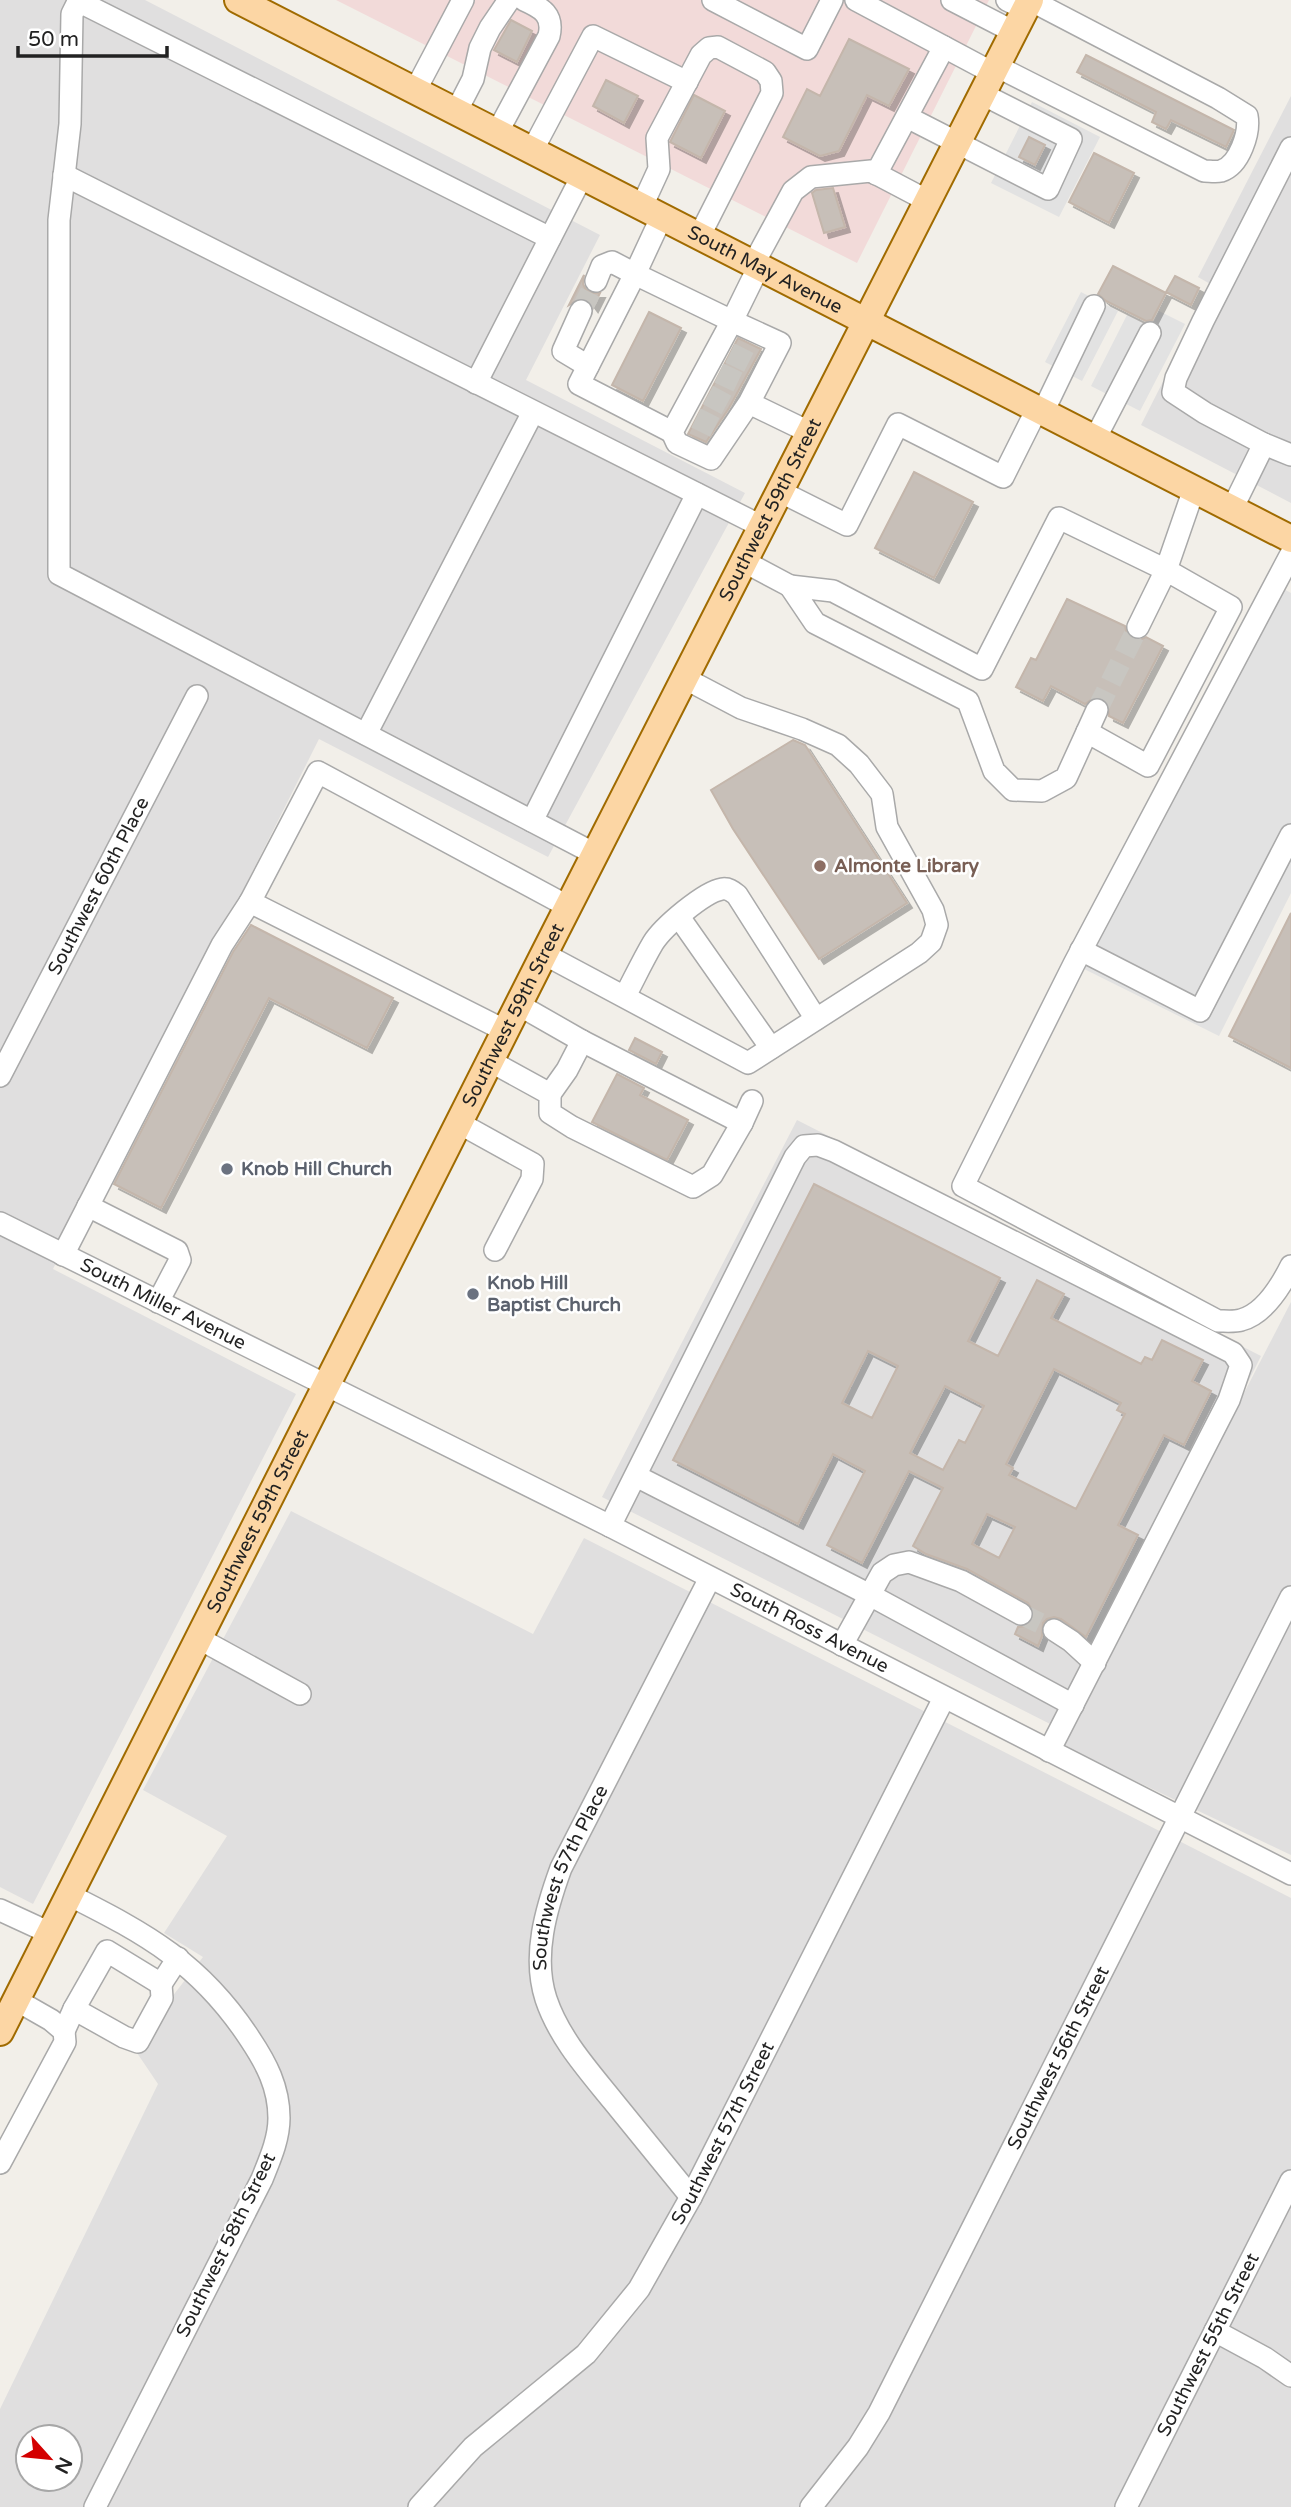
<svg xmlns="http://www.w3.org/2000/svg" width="1291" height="2507" viewBox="0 0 1291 2507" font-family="'Varela Round',sans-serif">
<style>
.residential{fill:#e0dfdf;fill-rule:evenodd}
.commercial{fill:#f2dad9}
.parking{fill:#e2e2e2}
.building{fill:#c7bfb8;stroke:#c4b6ab;stroke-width:2;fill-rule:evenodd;filter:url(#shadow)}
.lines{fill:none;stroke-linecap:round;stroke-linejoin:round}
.minor-tunnel{stroke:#c8c6c1;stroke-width:21;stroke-dasharray:21 10;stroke-linecap:butt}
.minor-casing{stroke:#a9a9a9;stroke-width:24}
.major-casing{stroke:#a06b00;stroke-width:30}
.minor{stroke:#fff;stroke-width:21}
.major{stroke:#fcd6a4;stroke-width:26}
.education-dot{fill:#8d6e63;stroke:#fff;stroke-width:2.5}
.worship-dot{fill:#6b7280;stroke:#fff;stroke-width:2.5}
.labels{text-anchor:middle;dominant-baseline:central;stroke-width:5;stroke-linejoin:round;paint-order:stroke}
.street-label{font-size:19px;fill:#222;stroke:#fff}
.education-label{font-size:19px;font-weight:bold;fill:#785e54;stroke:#fff;text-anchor:start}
.worship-label{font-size:19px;font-weight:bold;fill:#5b616d;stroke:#fff;text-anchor:start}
</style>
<defs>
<filter id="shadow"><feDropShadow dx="5" dy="5" stdDeviation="0" flood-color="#0004"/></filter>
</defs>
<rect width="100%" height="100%" fill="#f2efe9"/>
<path class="residential" d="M0 0H145L600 235 526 380 745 493 548 857 319 739 53 1269 296 1394 33 1904 0 1887Z
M1291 96V503L1141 425 1212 285 1198 277Z
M797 1120 1261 1356 1191 1496 1291 1302V1855L1064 1747 1070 1734 602 1497Z
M291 1511 533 1634 584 1538 1291 1898V2507H0V2409L158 2084 133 2047 203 1957 164 1933 227 1836 143 1790ZM28 2437H70V2479H28Z"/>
<path class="commercial" d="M336 0H989L857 263Z"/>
<path class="parking" d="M1032 102 1100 137 1059 217 991 183Z
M1081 292 1118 311 1082 381 1045 362Z
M1159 311 1185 324 1140 411 1091 386 1127 315 1151 327Z
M1265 579 1291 593V893L1219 1036 1066 960Z"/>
<path class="building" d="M511 20 532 31 517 62 494 50Z
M849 39 909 69 889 106 867 95 839 151 820 156 783 137 807 89 820 96Z
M1086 55 1234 130 1226 147 1171 120 1166 129 1152 122 1156 112 1077 72Z
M606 80 638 96 624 123 593 106Z
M694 95 725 111 701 158 670 142Z
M1029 137 1045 145 1035 165 1019 157Z
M1094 153 1134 173 1109 223 1069 202Z
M833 188 845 227 824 233 812 193 816 190Z
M1113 266 1166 293 1152 320 1146 321 1106 301 1098 294Z
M584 275 583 284 586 290 592 293H600L593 307 587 299 580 298 569 305Z
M1175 276 1199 288 1191 305 1166 292Z
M649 312 681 328 643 401 612 385Z
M738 338 761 349 729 408 706 442 688 434Z
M914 472 973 502 934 578 875 548Z
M1067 599 1125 626 1127 634 1132 638 1140 640 1146 637 1163 646 1123 723 1109 716 1108 703 1102 698 1095 697 1085 704 1051 686 1043 701 1016 687 1031 658 1036 660Z
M793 740 805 745 907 903 819 959 733 829 711 790Z
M1291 913V1068L1229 1036Z
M251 925 393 998 367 1048 269 998 161 1208 114 1184 233 952Z
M635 1038 662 1052 656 1064 629 1050Z
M617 1074 644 1088 640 1095 688 1120 667 1160 592 1122Z
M814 1184 1000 1278 968 1341 998 1356 1037 1280 1064 1294 1051 1318 1141 1364 1145 1357 1152 1360 1162 1340 1203 1360 1192 1381 1211 1391 1184 1445 1164 1435 1118 1525 1138 1535 1086 1637 1061 1619 1054 1617 1047 1619 1043 1623 1042 1636 1038 1646 1015 1634 1018 1627 1027 1626 1033 1620 1034 1613 1028 1603 967 1569 926 1554 913 1546 943 1488 909 1471 862 1563 827 1545 865 1471 833 1454 798 1524 673 1460ZM868 1351 898 1366 872 1418 842 1403ZM1054 1369 1121 1403 1117 1410 1125 1414 1076 1509 1009 1475 1013 1468 1006 1464ZM945 1386 984 1406 965 1443 959 1440 943 1470 910 1453ZM987 1514 1015 1527 999 1558 972 1544Z"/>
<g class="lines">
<path class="minor-tunnel" d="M581 311 596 281
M730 353 752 364
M719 373 742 384
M708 395 730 407
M696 418 718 429
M1097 710 1138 627
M1021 1614 1054 1630"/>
<defs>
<g id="minor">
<path d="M79 0 72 14 70 124 59 220V574L595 854"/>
<path d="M713 0 807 49 832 0"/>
<path d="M856 0 993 73"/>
<path d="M952 0 1014 32"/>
<path d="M1007 0 1025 9"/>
<path d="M78 1 550 238"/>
<path d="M996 66 1204 171C1209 171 1216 172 1221 171 1240 165 1250 132 1247 116L1218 98 1030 0"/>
<path d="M415 91 463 0"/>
<path d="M456 112 473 79 480 48 490 28 509 0"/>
<path d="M907 117 1048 189 1071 139 982 94"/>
<path d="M497 133 549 36C554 15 542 8 524 0"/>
<path d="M532 151 593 36 687 82"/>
<path d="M876 174 944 47"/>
<path d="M64 175 761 526"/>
<path d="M642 206 659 169 657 138 701 55 709 48 718 47 765 72 771 81 772 93 700 235"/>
<path d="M662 216 635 274 732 321 759 266"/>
<path d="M754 263 793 191 811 177 871 171 928 201"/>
<path d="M596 281 602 266 612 262 635 274 579 384 672 432"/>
<path d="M581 311 563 351 588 366"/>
<path d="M476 383 582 176"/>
<path d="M749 403 711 459 677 443 672 432 732 321 780 343 749 403 809 432"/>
<path d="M1043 412 1094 306"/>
<path d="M1095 439 1150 333"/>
<path d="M1264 444 1205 413 1173 392 1176 378 1203 321 1291 148"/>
<path d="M779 491 847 525 898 424 1003 477 1037 409"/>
<path d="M1232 509 1264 444 1291 455"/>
<path d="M1291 554 1074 964 963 1186 1218 1321C1225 1321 1235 1322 1241 1320 1264 1314 1281 1286 1291 1266"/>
<path d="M743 561 790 586"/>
<path d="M1138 627 1166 570 1059 518 982 669 833 591 790 586 815 623 968 701 994 771 1013 790 1042 791 1066 778 1087 732 1148 766 1231 607 1166 570 1194 489"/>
<path d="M1087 732 1097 710"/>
<path d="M366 734 533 412"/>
<path d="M532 821 697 494"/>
<path d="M679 917 771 1048"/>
<path d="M1081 950 1200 1011 1291 835"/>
<path d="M544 954 748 1063 919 953 931 942 937 925 933 910 887 827 882 794 859 764 838 745 802 729 741 708 684 678"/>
<path d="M625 996C634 979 643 960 653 943 663 927 704 892 722 889 728 888 732 891 737 895L816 1019"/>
<path d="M519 1005 582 1041 742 1123 752 1101"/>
<path d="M506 1031 250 902 318 772 569 907"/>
<path d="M490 1061 550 1094V1113L572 1127 693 1187 712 1175 742 1123"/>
<path id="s1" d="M0 1076 197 696"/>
<path d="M550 1094 567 1070 582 1041"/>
<path d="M459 1123 533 1164 532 1179 495 1250"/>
<path d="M88 1206 177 1251 180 1260 158 1302"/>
<path id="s2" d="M0 1223 610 1526 1291 1874"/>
<path d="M63 1255 222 945 250 902"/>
<path d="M636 1476 868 1594 1073 1705"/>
<path d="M610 1526 795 1157 804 1146 818 1145 834 1151 1233 1353 1241 1365 1229 1400 1049 1751"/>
<path d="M1054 1630 1071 1641 1095 1663"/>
<path d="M198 1638 300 1694"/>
<path d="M842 1645 882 1573 894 1565 909 1562 961 1581 1021 1614"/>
<path d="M69 1895C147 1934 201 1964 250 2039 266 2063 279 2087 279 2118 279 2139 270 2159 262 2179L95 2507"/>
<path d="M0 1910 50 1933"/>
<path d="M74 2009 124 2037 138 2042 162 1998 161 1984"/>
<path d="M64 2031 74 2009 107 1951 161 1984 178 1958"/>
<path d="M0 2163 65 2042 64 2031 51 2020 16 2000"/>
<path id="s3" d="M691 2197C665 2165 639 2133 613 2101 588 2070 559 2038 546 1999 532 1956 546 1909 561 1868L710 1578"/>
<path d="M1215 2331 1265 2358 1291 2376"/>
<path id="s4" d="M419 2507 473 2447 586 2354 639 2289 691 2197 944 1698"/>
<path id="s5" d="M811 2507 858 2447 879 2413 1291 1597"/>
<path id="s6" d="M1126 2507 1291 2181"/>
</g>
<g id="major">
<path id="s7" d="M238 0 1291 539"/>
<path id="s8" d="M0 2032 544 954 1030 0"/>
</g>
</defs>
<use href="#minor" class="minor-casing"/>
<use href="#major" class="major-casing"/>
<use href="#minor" class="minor"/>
<use href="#major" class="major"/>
</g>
<circle class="education-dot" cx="820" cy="866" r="7"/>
<g class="worship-dot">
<circle cx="227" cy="1169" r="7"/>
<circle cx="473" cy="1294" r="7"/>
</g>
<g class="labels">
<g class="street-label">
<text stroke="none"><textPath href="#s7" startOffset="592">South May Avenue</textPath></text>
<text stroke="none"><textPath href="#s8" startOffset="1706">Southwest 59th Street</textPath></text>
<text stroke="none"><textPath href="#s1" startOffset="214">Southwest 60th Place</textPath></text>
<text stroke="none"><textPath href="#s8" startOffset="1139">Southwest 59th Street</textPath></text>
<text stroke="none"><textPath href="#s2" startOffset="182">South Miller Avenue</textPath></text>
<text stroke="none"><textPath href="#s8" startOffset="572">Southwest 59th Street</textPath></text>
<text stroke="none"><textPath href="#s2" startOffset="905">South Ross Avenue</textPath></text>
<text stroke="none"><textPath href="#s3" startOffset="374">Southwest 57th Place</textPath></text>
<text stroke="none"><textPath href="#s5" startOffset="514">Southwest 56th Street</textPath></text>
<text stroke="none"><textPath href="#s4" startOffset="488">Southwest 57th Street</textPath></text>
<text transform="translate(226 2245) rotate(-64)">Southwest 58th Street</text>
<text stroke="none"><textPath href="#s6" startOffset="182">Southwest 55th Street</textPath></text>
</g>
<g class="education-label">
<text x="834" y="866">Almonte Library</text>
</g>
<g class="worship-label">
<text x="241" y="1169">Knob Hill Church</text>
<text x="487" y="1283">Knob Hill<tspan x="487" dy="22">Baptist Church</tspan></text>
</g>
</g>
<g transform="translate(49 2458) rotate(117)"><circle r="33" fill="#ffffff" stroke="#a7a7a7" stroke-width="2"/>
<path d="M0-5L12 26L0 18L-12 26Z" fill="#d40000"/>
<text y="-10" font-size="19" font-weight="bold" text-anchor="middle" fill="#222222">N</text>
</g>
<path d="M18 46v10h149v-10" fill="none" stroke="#222222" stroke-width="3.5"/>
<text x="28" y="46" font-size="21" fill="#222222" stroke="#ffffff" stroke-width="5" paint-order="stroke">50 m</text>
</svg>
